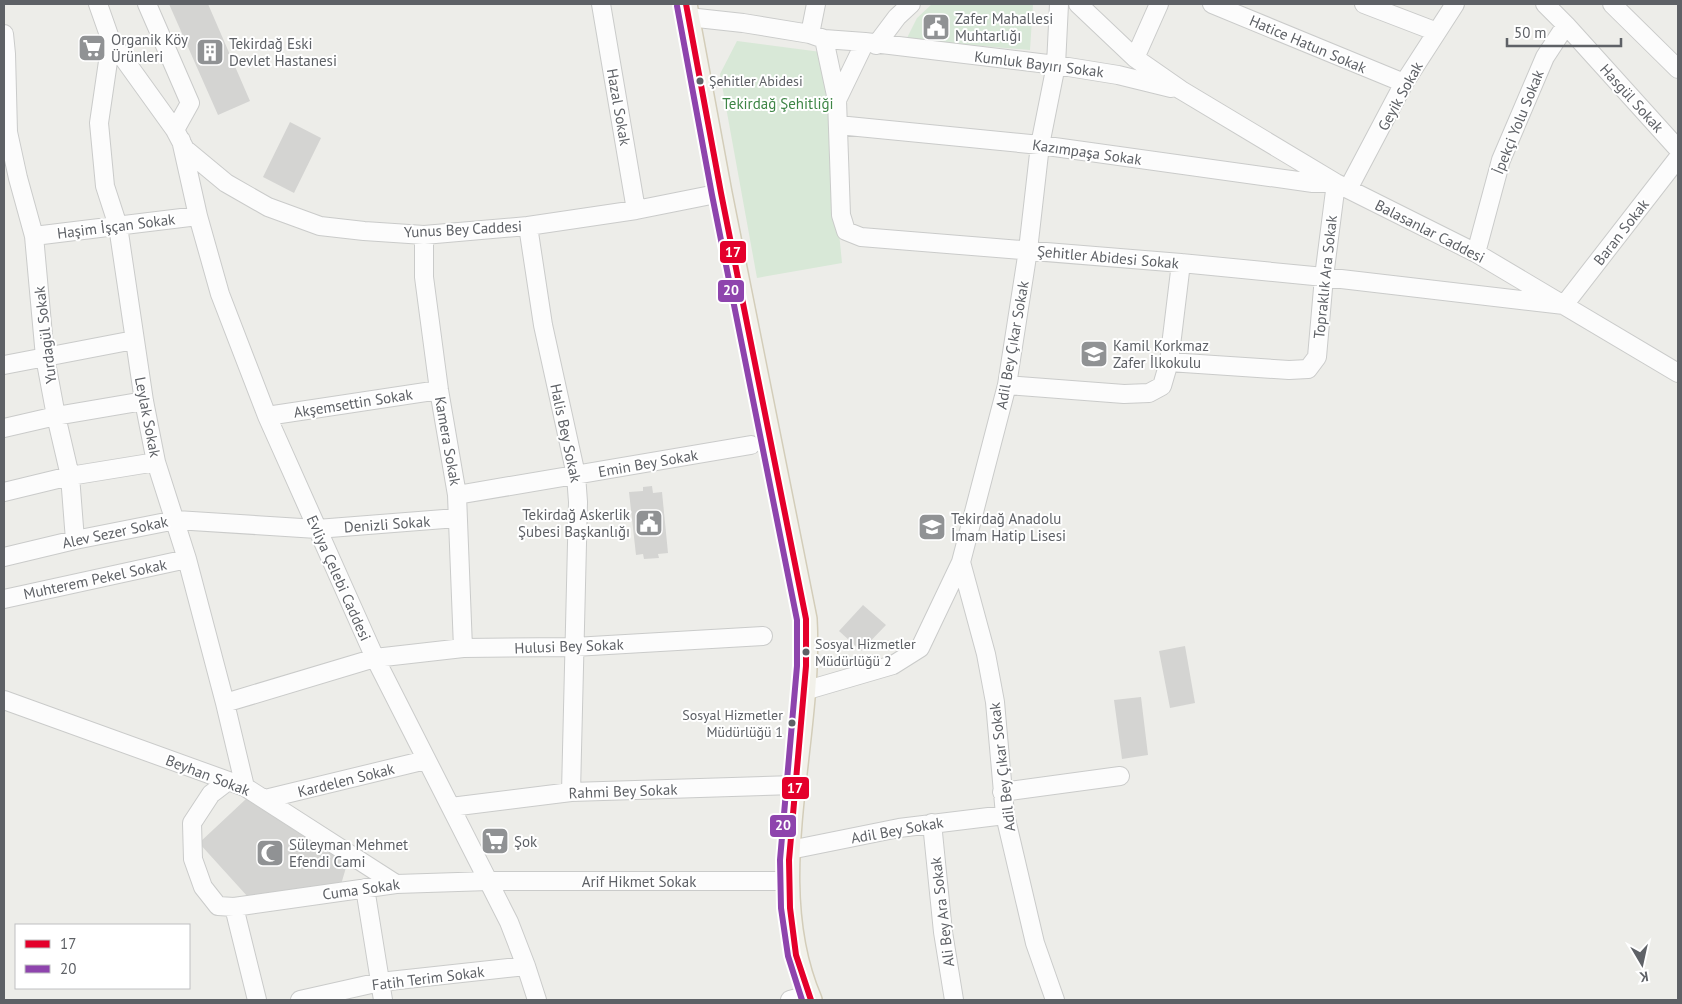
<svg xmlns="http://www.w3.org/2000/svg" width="1682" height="1004" viewBox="0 0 1682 1004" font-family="'PT Sans',sans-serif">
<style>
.green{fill:#d8e8d7}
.building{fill:#d4d4d2}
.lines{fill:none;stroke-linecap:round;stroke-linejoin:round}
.minor-casing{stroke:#cacbca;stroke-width:20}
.major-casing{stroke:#d3cdb9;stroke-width:24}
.minor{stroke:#fcfcfc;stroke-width:18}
.major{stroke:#f2f1ea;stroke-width:21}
.bus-1-casing{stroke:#fff;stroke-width:10}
.bus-2-casing{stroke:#fff;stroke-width:10}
.bus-1{stroke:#e4002b;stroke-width:6}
.bus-2{stroke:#8e44ad;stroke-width:6}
.bus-dot{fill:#5e6166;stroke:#fff;stroke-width:2}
.labels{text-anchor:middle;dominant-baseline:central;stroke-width:4;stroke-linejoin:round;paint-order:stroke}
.bus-label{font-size:14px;fill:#5e6166;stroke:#fff;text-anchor:start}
.poi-label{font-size:15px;fill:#5e6166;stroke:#fff;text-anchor:start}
.street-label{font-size:15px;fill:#5e6166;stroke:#fff}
.park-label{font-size:15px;fill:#3e8546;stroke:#fff}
.line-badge{stroke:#fff;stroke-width:2}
.badge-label{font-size:14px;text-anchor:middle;font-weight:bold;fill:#fff}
</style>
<rect width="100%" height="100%" fill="#edede9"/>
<path class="green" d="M932 4H1033L1030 50 906 40 917 18Z
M737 41 821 52 829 81 833 171 842 263 757 278 720 74Z"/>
<path class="building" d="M169 4H208L250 101 218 115Z
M290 122 321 138 294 193 263 177Z
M652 486 653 493 662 492 668 553 658 554 659 558 644 559 643 554 636 555 629 492 643 491V487Z
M863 605 886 625 861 651 839 631Z
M1185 646 1195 703 1170 708 1159 651Z
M1141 697 1148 755 1122 759 1114 700Z
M246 799 347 864 340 888 248 897 199 843Z"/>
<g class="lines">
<defs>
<path id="minor" d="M98 4 111 41 175 130 185 149 226 183 268 207 320 226 364 231 424 235 528 226 636 210 721 193
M147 4 190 103 175 130
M601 4 636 210
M1078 4 1135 58 1181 90 1336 183 1476 253 1678 373
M1212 4 1404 83
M1364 4 1437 32
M1545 4 1566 25 1678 149
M1612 4 1678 69
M688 17 743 23 810 34 824 39 865 42 1056 65 1118 75 1171 88
M4 34 6 54 8 132 18 178 34 236 45 357 56 416 70 476 75 540
M810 34 816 4
M824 39 837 100 841 215 846 231 861 237 1181 263 1324 277 1564 305 1678 158
M111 41 99 123 105 186 118 226 144 401 156 462 187 559 225 703 245 787
M876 45 897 17 911 4
M1135 58 1159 4
M837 100 865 42
M838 125 1040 145 1313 183H1336L1324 277 1317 357 1308 369 1289 370 1169 362 1162 386 1149 393 1124 394 1007 385
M181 140 198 216 220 294 267 416 375 658 509 922 526 966 537 1000
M1348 189 1404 83 1455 4
M528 226 543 325 576 475 578 502 571 792
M424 235V277L439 390 457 495 463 648
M34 236 198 216
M1476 253 1501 160 1545 57 1566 25
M1169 362 1181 263
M4 365 134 340
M267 416 439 390
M4 428 56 416 144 401
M4 492 70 476 156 462
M457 495 751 445
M4 557 75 540 176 520 317 529 457 518
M961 562 986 654 995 702 1005 815 1035 943 1055 1000
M4 599 187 559
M804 691 893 665 920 648 961 562 1007 385 1028 250 1040 145 1056 65 1059 4
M4 700 245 787 396 884
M225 703 375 658 463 648 574 647 763 636
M228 781 211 794 192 823 193 859 203 887 218 906 234 907 396 884 489 881H789
M1002 792 1120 776
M265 799 426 760
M451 807 571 792 795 785
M932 823 943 932 954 1000
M790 850 899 828 1005 815
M365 888 383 1000
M234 907 257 1000
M300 1000 380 982 526 966
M790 1000 808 995"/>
<path id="major" d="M686 4 721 193 806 619C813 743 760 881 811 1000"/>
</defs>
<use href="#minor" class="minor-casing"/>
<use href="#major" class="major-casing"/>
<use href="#minor" class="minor"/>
<use href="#major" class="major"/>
<defs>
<path id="bus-1" d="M686 4 721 193 806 619V666L789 860 790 908 796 955 811 1000"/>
<path id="bus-2" d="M677 6 712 195 797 620V666L780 860 781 908 788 956 802 1000"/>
</defs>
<use href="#bus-1" class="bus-1-casing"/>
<use href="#bus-2" class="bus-2-casing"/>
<use href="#bus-1" class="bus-1"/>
<use href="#bus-2" class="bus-2"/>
</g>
<defs>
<symbol id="civic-square" viewBox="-11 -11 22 22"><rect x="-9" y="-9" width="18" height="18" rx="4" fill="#909294" stroke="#fff"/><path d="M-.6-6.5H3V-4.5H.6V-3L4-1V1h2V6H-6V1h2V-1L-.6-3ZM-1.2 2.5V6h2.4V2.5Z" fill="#fff"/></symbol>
<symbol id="supermarket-square" viewBox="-11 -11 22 22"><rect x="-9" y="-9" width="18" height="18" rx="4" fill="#909294" stroke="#fff"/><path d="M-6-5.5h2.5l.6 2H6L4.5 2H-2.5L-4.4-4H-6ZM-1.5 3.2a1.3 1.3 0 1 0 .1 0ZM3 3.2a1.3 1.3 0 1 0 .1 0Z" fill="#fff"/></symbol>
<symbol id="building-square" viewBox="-11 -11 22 22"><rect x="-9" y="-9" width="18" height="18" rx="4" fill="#909294" stroke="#fff"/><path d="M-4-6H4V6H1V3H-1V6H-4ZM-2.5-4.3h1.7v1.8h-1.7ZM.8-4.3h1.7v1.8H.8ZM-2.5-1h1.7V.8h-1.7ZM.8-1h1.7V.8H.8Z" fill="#fff"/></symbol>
<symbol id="school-square" viewBox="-11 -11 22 22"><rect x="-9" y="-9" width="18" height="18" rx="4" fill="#909294" stroke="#fff"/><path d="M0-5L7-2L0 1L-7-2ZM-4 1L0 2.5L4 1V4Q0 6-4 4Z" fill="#fff"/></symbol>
<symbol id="mosque-square" viewBox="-11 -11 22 22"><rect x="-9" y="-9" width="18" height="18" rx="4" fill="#909294" stroke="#fff"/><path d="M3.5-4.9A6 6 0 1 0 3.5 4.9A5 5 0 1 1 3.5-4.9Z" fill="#fff"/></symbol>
</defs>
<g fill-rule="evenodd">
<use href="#civic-square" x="920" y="11" width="32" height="32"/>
<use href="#supermarket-square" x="76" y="32" width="32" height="32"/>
<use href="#building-square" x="194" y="36" width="32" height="32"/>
<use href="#school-square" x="1078" y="338" width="32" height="32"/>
<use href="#civic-square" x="633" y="507" width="32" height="32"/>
<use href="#school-square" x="916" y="511" width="32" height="32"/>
<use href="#supermarket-square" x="479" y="825" width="32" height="32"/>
<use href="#mosque-square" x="254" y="837" width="32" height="32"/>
</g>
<g class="bus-dot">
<circle cx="700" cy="81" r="4.5"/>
<circle cx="806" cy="652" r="4.5"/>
<circle cx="792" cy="723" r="4.5"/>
</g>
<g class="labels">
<g class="bus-label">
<text x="709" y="81">Şehitler Abidesi</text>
<text x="815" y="644">Sosyal Hizmetler<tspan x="815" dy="17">Müdürlüğü 2</tspan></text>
<text x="783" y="715" text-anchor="end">Sosyal Hizmetler<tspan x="783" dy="17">Müdürlüğü 1</tspan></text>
</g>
<g class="poi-label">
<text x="955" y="18">Zafer Mahallesi<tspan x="955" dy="17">Muhtarlığı</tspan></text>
<text x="111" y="39">Organik Köy<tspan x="111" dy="17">Ürünleri</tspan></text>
<text x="229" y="43">Tekirdağ Eski<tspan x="229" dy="17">Devlet Hastanesi</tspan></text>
<text x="1113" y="345">Kamil Korkmaz<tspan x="1113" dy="17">Zafer İlkokulu</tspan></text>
<text x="630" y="514" text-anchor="end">Tekirdağ Askerlik<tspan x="630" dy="17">Şubesi Başkanlığı</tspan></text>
<text x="951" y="518">Tekirdağ Anadolu<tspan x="951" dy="17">İmam Hatip Lisesi</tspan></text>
<text x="514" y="841">Şok</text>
<text x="289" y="844">Süleyman Mehmet<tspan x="289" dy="17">Efendi Cami</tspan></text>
</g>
<g class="street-label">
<text transform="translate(1308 44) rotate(23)">Hatice Hatun Sokak</text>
<text transform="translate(1039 64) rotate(7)">Kumluk Bayırı Sokak</text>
<text transform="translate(1400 96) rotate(-61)">Geyik Sokak</text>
<text transform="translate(1632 98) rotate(48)">Hasgül Sokak</text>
<text transform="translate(619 107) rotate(80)">Hazal Sokak</text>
<text transform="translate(1518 122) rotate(-68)">İpekçi Yolu Sokak</text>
<text transform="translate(1087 152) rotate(8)">Kazımpaşa Sokak</text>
<text transform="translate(116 226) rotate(-7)">Haşim İşçan Sokak</text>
<text transform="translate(463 229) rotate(-3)">Yunus Bey Caddesi</text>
<text transform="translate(1430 231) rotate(27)">Balasanlar Caddesi</text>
<text transform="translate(1621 232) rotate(-52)">Baran Sokak</text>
<text transform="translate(1108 257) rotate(5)">Şehitler Abidesi Sokak</text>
<text transform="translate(1325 277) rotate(-84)">Topraklık Ara Sokak</text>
<text transform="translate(45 335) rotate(-97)">Yurdagül Sokak</text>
<text transform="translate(1012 345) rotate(-80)">Adil Bey Çıkar Sokak</text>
<text transform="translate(353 403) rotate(-9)">Akşemsettin Sokak</text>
<text transform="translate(148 417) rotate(79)">Leylak Sokak</text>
<text transform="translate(566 433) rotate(78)">Halis Bey Sokak</text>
<text transform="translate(448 441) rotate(80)">Kamera Sokak</text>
<text transform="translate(648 463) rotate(-10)">Emin Bey Sokak</text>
<text transform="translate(387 524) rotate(-4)">Denizli Sokak</text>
<text transform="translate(115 532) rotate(-12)">Alev Sezer Sokak</text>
<text transform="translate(339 578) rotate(66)">Evliya Çelebi Caddesi</text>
<text transform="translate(95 579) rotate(-12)">Muhterem Pekel Sokak</text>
<text transform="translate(569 646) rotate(-2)">Hulusi Bey Sokak</text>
<text transform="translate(1002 767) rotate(-97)">Adil Bey Çıkar Sokak</text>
<text transform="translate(208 775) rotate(21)">Beyhan Sokak</text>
<text transform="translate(346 780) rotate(-14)">Kardelen Sokak</text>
<text transform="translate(623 791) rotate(-2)">Rahmi Bey Sokak</text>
<text transform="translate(897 830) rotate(-10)">Adil Bey Sokak</text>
<text x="639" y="881">Arif Hikmet Sokak</text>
<text transform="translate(361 889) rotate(-8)">Cuma Sokak</text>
<text transform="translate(942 912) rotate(-97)">Ali Bey Ara Sokak</text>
<text transform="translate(428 978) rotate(-7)">Fatih Terim Sokak</text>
</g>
<g class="park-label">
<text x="778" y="103">Tekirdağ Şehitliği</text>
</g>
</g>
<g class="line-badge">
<rect x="719" y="240" width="28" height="24" rx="5" fill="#e4002b"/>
<rect x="717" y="279" width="28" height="24" rx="5" fill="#8e44ad"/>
<rect x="781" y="776" width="29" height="24" rx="5" fill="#e4002b"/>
<rect x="769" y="814" width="28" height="24" rx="5" fill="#8e44ad"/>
</g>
<g class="badge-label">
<text x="733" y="257">17</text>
<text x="731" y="295">20</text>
<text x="795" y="793">17</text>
<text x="783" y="830">20</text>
</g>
<rect width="1682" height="1004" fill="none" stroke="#5e6166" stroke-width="10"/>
<rect x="15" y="924" width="175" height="65" fill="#ffffff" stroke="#bfc0c2"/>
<rect x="25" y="940" width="25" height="8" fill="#e4002b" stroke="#bfc0c2"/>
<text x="60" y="949" font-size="15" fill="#5e6166">17</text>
<rect x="25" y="965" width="25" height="8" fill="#8e44ad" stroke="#bfc0c2"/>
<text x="60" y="974" font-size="15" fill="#5e6166">20</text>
<g transform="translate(1642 964) rotate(171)" stroke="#ffffff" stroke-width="4" paint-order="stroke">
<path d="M0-4L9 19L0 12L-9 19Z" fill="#5e6166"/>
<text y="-8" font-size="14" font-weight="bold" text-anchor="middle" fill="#5e6166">K</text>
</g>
<path d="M1507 38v8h114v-8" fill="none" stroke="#5e6166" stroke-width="2.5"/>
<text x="1514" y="38" font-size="15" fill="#5e6166" stroke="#ffffff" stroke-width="4" paint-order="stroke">50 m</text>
</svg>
